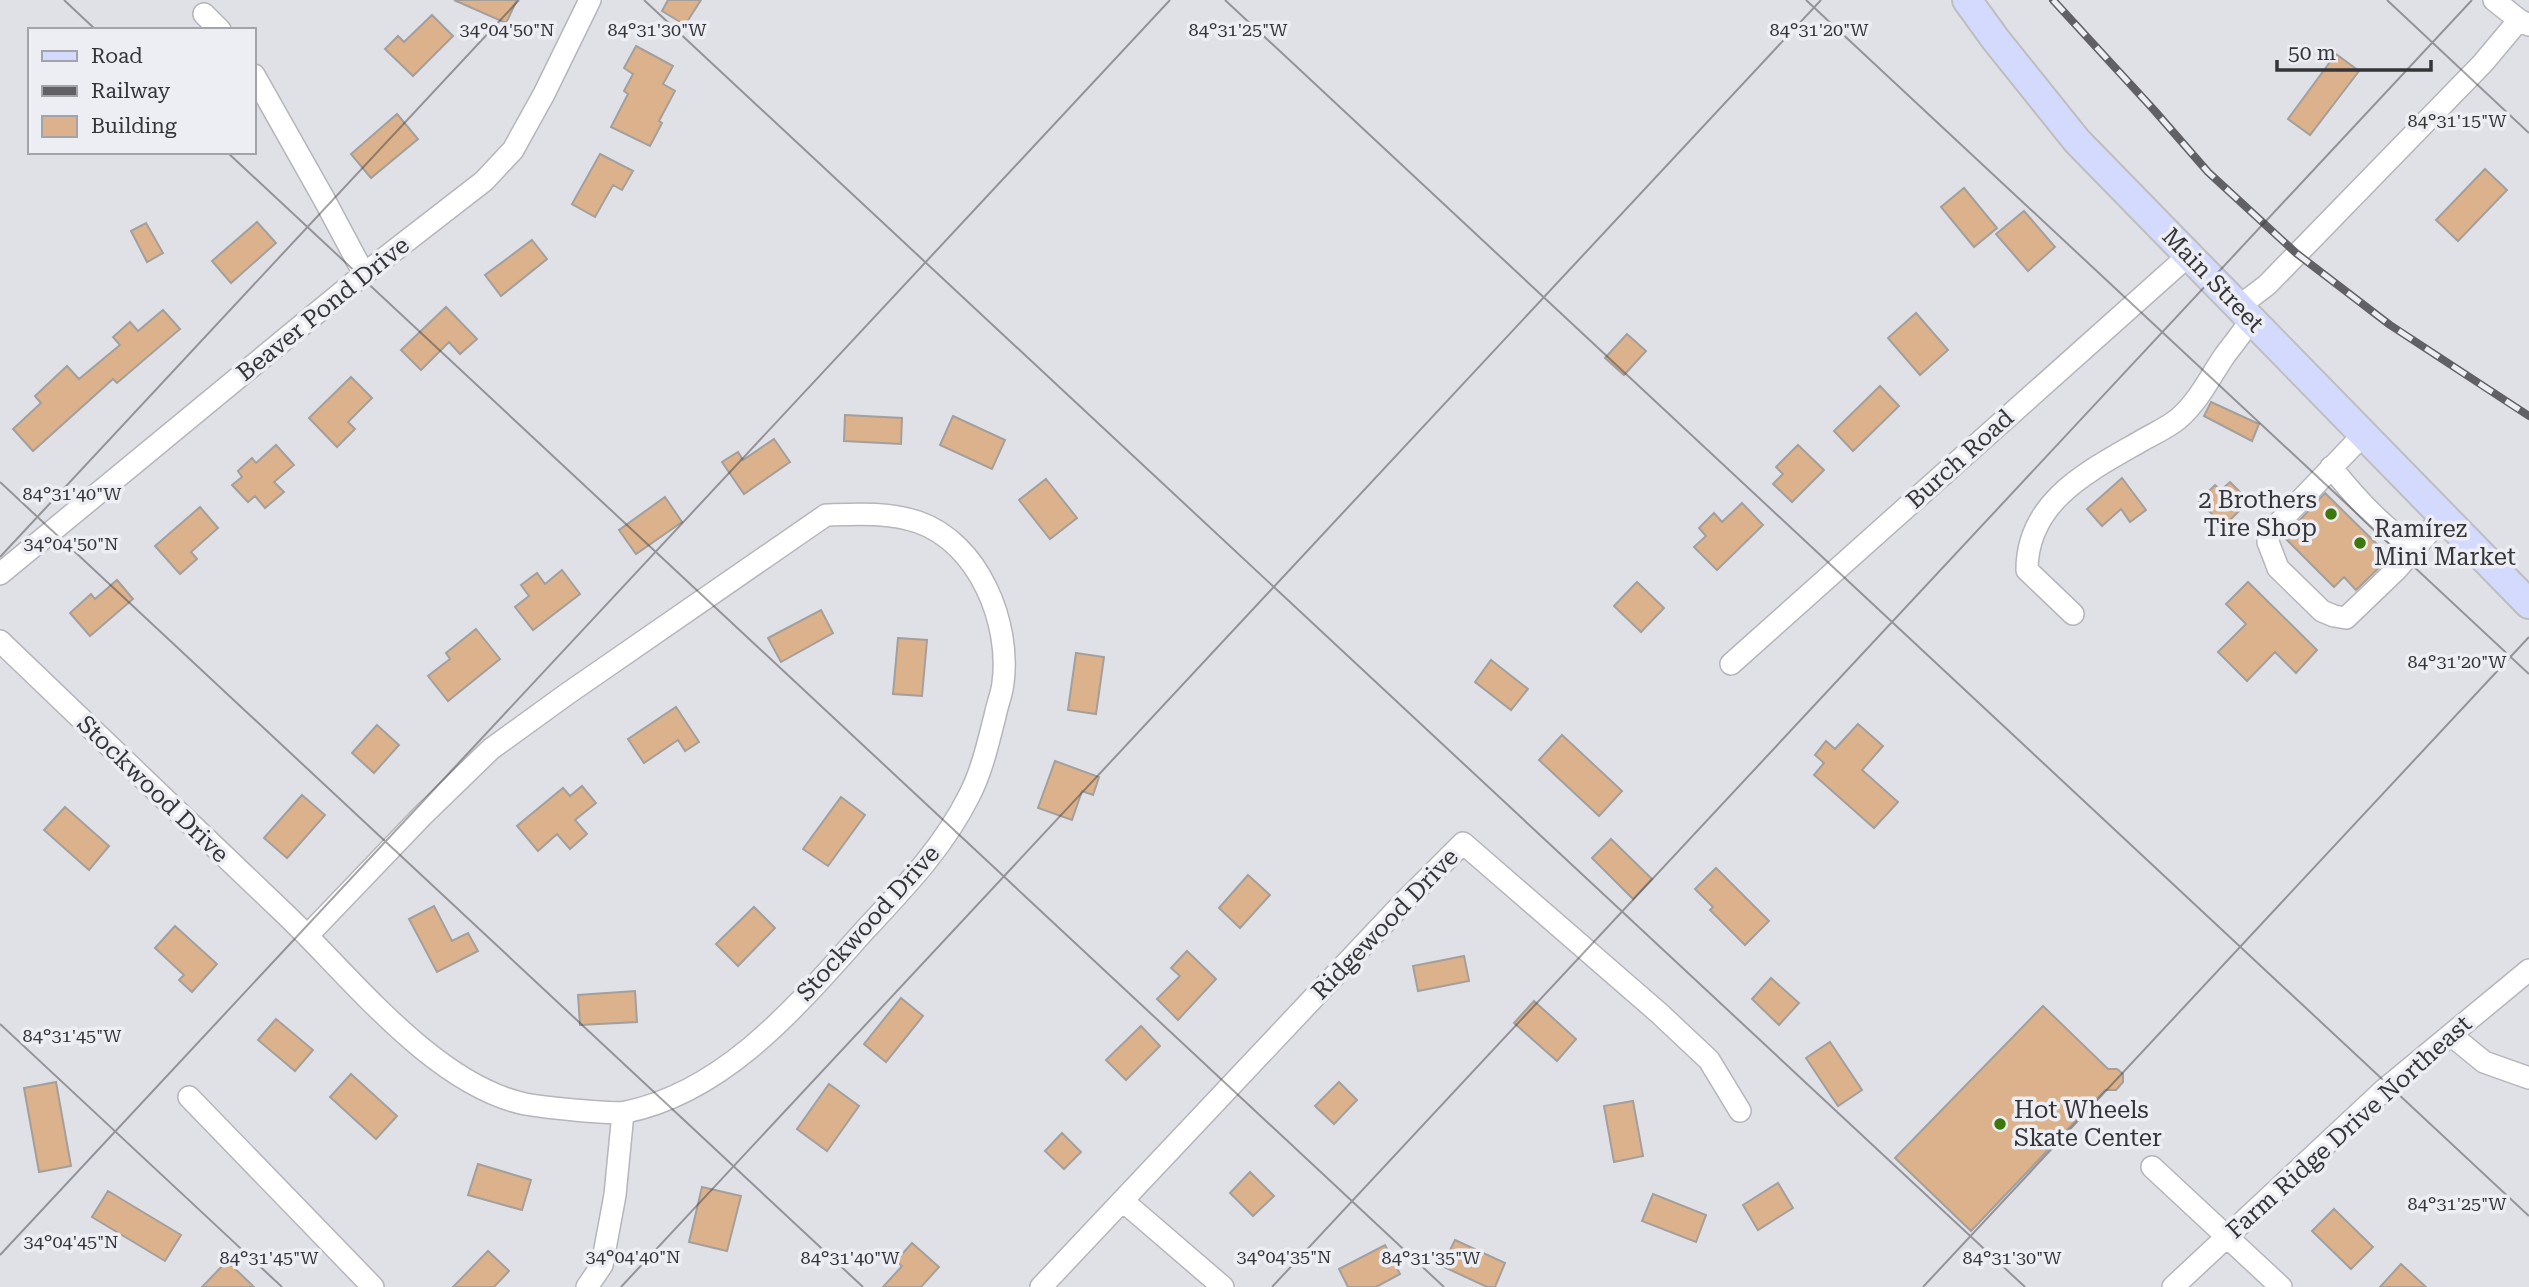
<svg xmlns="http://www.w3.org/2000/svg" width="2529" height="1287" viewBox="0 0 2529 1287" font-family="'Roboto Serif',serif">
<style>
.building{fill:#dcb28c;stroke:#a49f9b;stroke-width:2}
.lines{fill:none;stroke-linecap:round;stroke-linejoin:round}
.minor-casing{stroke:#b5b5bb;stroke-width:24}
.major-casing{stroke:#bebebf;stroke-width:32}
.minor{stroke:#fff;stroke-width:21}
.major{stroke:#d4d9fe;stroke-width:28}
.rail-casing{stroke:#616165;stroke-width:8}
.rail{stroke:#edeef4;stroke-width:5;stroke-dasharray:16;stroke-linecap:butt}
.ticks{fill:none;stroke:#353538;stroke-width:2;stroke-opacity:0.45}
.poi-dot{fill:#3e770b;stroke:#edeef4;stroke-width:2.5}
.labels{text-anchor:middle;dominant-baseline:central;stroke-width:7;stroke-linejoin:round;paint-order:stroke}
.street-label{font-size:24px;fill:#353538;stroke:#edeef4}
.poi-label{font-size:24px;fill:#353538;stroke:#edeef4;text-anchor:start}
.ticks-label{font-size:18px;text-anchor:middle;fill:#353538;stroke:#edeef4;stroke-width:7;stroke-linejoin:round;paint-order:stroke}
</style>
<rect width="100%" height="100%" fill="#e0e0e7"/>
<path class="building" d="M454 0H517L506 23Z
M668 0H701L685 25 662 11Z
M432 15 453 36 413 76 385 49 398 36 404 42Z
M636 46 673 66 663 84 675 91 659 121 662 123 650 146 611 127 628 94 624 91 633 74 624 68Z
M2336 54 2359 71 2310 135 2288 119Z
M397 114 418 139 371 178 351 154Z
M600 154 633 171 622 190 613 185 595 217 572 204Z
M2485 169 2507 190 2458 241 2436 220Z
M1964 188 1997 228 1974 247 1941 207Z
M2024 211 2055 247 2028 271 1996 234Z
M257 222 276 243 231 283 212 261Z
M146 223 163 253 147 262 131 231Z
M532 240 547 259 501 296 485 275Z
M446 307 477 339 460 354 449 342 421 370 401 350Z
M163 310 180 329 117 383 113 379 33 451 13 429 41 403 35 396 67 366 79 379 120 345 113 337 130 322 138 331Z
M1916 313 1948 350 1920 375 1888 338Z
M1627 334 1646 351 1624 375 1605 358Z
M351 377 372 398 348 422 355 429 337 447 309 418Z
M1880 386 1899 406 1853 451 1834 431Z
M2211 402 2259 424 2252 441 2204 416Z
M845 415 902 418 901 444 844 441Z
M953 416 1005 440 992 469 940 445Z
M774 439 790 462 744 494 722 462 738 452 743 460Z
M276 445 294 465 274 482 284 492 265 508 255 496 248 502 232 485 242 477 238 471 252 458 256 463Z
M1798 445 1824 470 1792 502 1773 484 1783 474 1776 467Z
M2122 478 2146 510 2130 522 2121 509 2102 526 2087 509Z
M1046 479 1077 518 1050 539 1019 500Z
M2230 482 2249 501 2224 526 2199 501 2215 485 2221 490Z
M2325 493 2390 557 2356 590 2344 577 2334 587 2284 537Z
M665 497 682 522 636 554 619 530Z
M1742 503 1763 525 1717 570 1694 547 1706 536 1699 528 1714 513 1722 522Z
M200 507 218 528 191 552 197 559 180 574 155 546Z
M562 570 580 594 533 630 515 607 529 596 521 585 537 573 545 584Z
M117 580 133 599 90 636 70 613 91 594 95 599Z
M1637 582 1664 608 1641 632 1614 606Z
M2248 582 2317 650 2296 673 2275 652 2247 681 2218 652 2246 624 2226 604Z
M821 610 833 633 781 662 768 638Z
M476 629 500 659 448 701 428 676 450 659 446 653Z
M898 638 927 640 922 696 893 694Z
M1076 653 1104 657 1096 714 1068 710Z
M1491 660 1528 689 1511 710 1475 682Z
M676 707 699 742 685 751 678 740 644 763 628 739Z
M1858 724 1883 746 1862 770 1898 802 1874 828 1814 775 1824 763 1815 755 1826 741 1835 749Z
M377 725 399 745 374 773 352 753Z
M1562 735 1622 791 1599 816 1539 760Z
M1055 761 1099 777 1093 795 1082 791 1072 820 1038 808Z
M582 786 596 803 575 820 587 834 570 849 557 834 538 851 517 826 563 788 570 796Z
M302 795 325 815 287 858 264 838Z
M841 797 865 815 828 866 803 849Z
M65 807 109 846 89 870 44 830Z
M1611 839 1652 879 1633 899 1592 858Z
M1716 868 1769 921 1745 945 1710 910 1713 907 1695 889Z
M1248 875 1270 895 1240 928 1219 908Z
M434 906 452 941 468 933 478 951 437 972 409 919Z
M754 907 775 928 738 966 716 944Z
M175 926 217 964 192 992 179 980 184 975 155 948Z
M1187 951 1216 979 1178 1020 1157 999 1180 976 1171 968Z
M1464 956 1469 981 1418 991 1413 966Z
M1771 978 1799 1003 1779 1025 1752 999Z
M635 991 637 1022 580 1025 578 995Z
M901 998 923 1016 886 1062 864 1044Z
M1534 1001 1576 1039 1557 1061 1514 1023Z
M2043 1006 2108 1069H2117L2123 1074V1082L2116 1090H2105L1971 1231 1895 1158Z
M276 1019 313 1050 295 1071 258 1040Z
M1141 1026 1160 1046 1126 1080 1106 1060Z
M1830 1042 1862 1090 1838 1106 1806 1058Z
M351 1074 397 1116 376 1139 330 1097Z
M56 1082 71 1166 39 1172 24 1088Z
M1339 1082 1357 1100 1334 1124 1315 1106Z
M829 1084 859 1106 827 1151 797 1129Z
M1633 1101 1643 1156 1614 1162 1604 1106Z
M1062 1133 1081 1152 1064 1169 1045 1151Z
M478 1164 531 1180 522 1210 468 1195Z
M1250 1172 1274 1196 1253 1216 1230 1193Z
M1778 1183 1793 1208 1758 1230 1743 1205Z
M702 1187 741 1196 727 1251 689 1242Z
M108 1191 181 1235 165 1261 92 1217Z
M1653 1194 1706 1215 1696 1242 1642 1221Z
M2334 1209 2373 1247 2351 1269 2312 1231Z
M1455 1240 1505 1263 1495 1287H1487L1442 1266Z
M912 1243 939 1267 921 1287H883L902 1266 896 1261Z
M1385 1245 1400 1274 1376 1287H1348L1339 1269Z
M488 1251 509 1271 494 1287H453Z
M227 1261 254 1287H202Z
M2401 1264 2426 1287H2380Z"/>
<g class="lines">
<defs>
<path id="minor" d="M2494 0 2519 20 2529 25
M204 14 220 30
M254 75 324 199 364 274
M2238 307 2267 285 2483 63 2519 20
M2363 435 2269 533 2268 542 2278 568 2322 611 2334 616 2346 618 2396 570 2443 516
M2331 467C2354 496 2383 528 2414 548
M0 574 364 274 484 181 513 150 544 94 590 0
M2073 614 2027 570C2027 501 2089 471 2141 441 2153 434 2167 428 2178 419 2199 401 2210 377 2225 355 2234 343 2243 332 2251 320
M0 641C94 732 188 821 282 911 349 974 432 1084 525 1104 542 1107 612 1115 626 1112 728 1091 800 1002 865 930 904 888 943 848 969 796 982 771 988 743 995 716 997 705 1002 694 1003 683 1011 623 979 543 918 522 887 512 857 514 826 515L567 694 491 749 422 816 308 935
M1731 664 2189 255
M2451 1035 2484 1062 2529 1078
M189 1097 373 1287
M2152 1167 2281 1287
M1123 1201 1223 1287
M587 1287 602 1265 615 1195 623 1113
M1041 1287 1404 902 1463 843 1659 1013 1709 1060 1740 1111
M2173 1287 2385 1089 2529 970"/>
<path id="major" d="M1967 0 1996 40 2077 141 2529 604"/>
</defs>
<use href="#minor" class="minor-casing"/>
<use href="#major" class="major-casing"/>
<use href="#minor" class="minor"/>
<use href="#major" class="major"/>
<defs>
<path id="rail" d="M2053 0 2154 110 2208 172 2296 253 2390 325 2529 416"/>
</defs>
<use href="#rail" class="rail-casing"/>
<use href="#rail" class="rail"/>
</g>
<path class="ticks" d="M64 0 96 30M644 0 2025 1287M1225 0 2529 1216M1806 0 2529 674M2387 0 2529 133M227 152 1444 1287M0 482 863 1287M0 557 519 0M0 1024 282 1287M0 1255 1170 0M621 1287 1821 0M1272 1287 2472 0M1923 1287 2529 637"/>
<g class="poi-dot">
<circle cx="2331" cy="514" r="7"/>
<circle cx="2360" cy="543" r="7"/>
<circle cx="2000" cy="1124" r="7"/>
</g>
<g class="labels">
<g class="street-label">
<text transform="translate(2213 280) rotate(46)">Main Street</text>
<text transform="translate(323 309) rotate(-39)">Beaver Pond Drive</text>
<text transform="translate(1960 459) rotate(-42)">Burch Road</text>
<text transform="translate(153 789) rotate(44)">Stockwood Drive</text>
<text transform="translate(868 923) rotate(-48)">Stockwood Drive</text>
<text transform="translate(1385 924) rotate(-46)">Ridgewood Drive</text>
<text transform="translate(2349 1127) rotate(-42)">Farm Ridge Drive Northeast</text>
</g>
<g class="poi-label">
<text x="2317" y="500" text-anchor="end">2 Brothers<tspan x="2317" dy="28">Tire Shop</tspan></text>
<text x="2374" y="529">Ramírez<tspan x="2374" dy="28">Mini Market</tspan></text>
<text x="2014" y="1110">Hot Wheels<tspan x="2014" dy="28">Skate Center</tspan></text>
</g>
</g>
<g class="ticks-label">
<text x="657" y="36">84°31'30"W</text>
<text x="1238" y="36">84°31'25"W</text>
<text x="1819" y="36">84°31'20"W</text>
<text x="507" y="36">34°04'50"N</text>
<text x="2457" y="127">84°31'15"W</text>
<text x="72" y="500">84°31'40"W</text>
<text x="71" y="550">34°04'50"N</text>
<text x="2457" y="668">84°31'20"W</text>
<text x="72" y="1042">84°31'45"W</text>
<text x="2457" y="1210">84°31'25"W</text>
<text x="71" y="1248">34°04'45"N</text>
<text x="633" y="1263">34°04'40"N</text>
<text x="1284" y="1263">34°04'35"N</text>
<text x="269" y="1264">84°31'45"W</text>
<text x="850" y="1264">84°31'40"W</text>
<text x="1431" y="1264">84°31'35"W</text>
<text x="2012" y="1264">84°31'30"W</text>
</g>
<rect x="28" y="28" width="228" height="126" fill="#edeef4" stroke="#a3a4a9" stroke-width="2"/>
<rect x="42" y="51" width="35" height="10" fill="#d4d9fe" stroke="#a3a4a9" stroke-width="2"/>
<text x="91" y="63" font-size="21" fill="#353538">Road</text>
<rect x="42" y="86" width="35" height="10" fill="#616165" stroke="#a3a4a9" stroke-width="2"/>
<text x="91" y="98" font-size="21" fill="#353538">Railway</text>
<rect x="42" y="116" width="35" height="21" fill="#dcb28c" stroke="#a3a4a9" stroke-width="2"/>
<text x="91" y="133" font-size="21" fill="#353538">Building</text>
<path d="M2277 60v10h154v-10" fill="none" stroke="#353538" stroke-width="3.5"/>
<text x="2288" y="60" font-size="21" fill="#353538" stroke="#edeef4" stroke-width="5" paint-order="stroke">50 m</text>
</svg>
